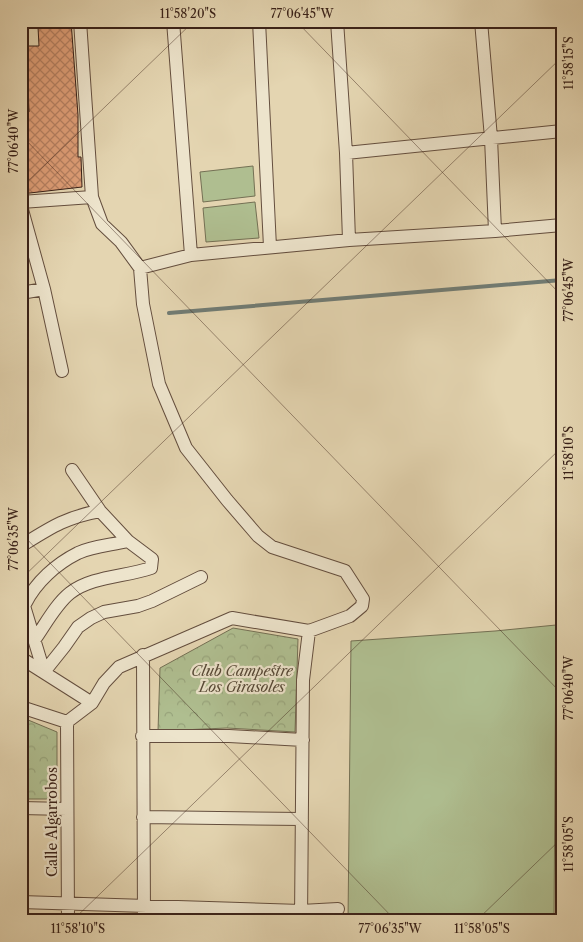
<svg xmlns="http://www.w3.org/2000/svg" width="583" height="942" viewBox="0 0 583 942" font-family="'Libre Caslon Text',serif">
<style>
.park{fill:url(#park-crowns);stroke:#747054}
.garden{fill:#afbe90;stroke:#747054}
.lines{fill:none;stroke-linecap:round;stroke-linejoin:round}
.stream{stroke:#717c74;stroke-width:4}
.building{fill:url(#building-cross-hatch);stroke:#392118}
.minor-casing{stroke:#644e3e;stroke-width:14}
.minor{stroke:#ede4cc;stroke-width:12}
.ticks{fill:none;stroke:#392118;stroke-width:1;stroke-opacity:0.45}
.labels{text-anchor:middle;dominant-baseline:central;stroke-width:4.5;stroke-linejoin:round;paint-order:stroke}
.park-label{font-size:14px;font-style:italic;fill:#564836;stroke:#ede4cc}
.street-label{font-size:14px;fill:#392118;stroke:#ede4cc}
.neatline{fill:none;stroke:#392118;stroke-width:2}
.ticks-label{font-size:12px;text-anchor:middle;fill:#392118}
</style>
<defs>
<pattern id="park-crowns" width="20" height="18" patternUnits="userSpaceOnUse" patternTransform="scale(1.25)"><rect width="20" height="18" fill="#afbe90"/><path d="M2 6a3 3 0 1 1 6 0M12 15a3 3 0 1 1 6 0" fill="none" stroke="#97a37b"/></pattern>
<pattern id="building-cross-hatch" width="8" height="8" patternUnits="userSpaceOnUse" patternTransform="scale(1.25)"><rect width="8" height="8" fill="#de9e77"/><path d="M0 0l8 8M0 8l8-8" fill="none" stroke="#b58061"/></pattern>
</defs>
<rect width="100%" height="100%" fill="#e4d5b1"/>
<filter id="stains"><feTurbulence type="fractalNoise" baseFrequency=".004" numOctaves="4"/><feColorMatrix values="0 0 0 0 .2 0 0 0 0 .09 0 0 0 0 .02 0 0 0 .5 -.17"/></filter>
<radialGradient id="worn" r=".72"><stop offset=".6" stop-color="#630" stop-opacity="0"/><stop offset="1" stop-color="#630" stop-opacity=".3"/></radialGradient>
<path class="park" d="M233 628 298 639 295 732 227 728 158 731 160 668Z
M21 717 57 732V799H21Z"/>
<path class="garden" d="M253 166 255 196 203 202 200 172Z
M255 202 259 238 206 242 203 208Z
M556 625 554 921H348L351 641 495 631Z"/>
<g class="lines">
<path class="stream" d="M169 313 562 280"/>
</g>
<path class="building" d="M50 21H71L78 115V157H81L82 187 21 194V112H29L28 88H21V46H39L38 27 50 26Z"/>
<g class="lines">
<defs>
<path id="minor" d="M173 21 191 255
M259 21 270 247
M337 21 346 153 349 240
M481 21 491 138 495 231
M346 153 562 131
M21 202 92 197
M21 206 44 289 62 371
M140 268 191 255 349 240 495 231 562 225
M21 293 44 289
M21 546C50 528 66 517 100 511
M21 596 44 672
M25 604C36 582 56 564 78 553 93 546 112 545 128 541L100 511 72 470
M35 639C45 625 56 604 70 593 92 576 125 577 151 568L152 559 128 541
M143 655 144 921
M21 658 92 703
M44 672 64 647 78 627 91 618 104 612 138 606 152 601 201 577
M21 707 67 722 92 703 104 683 119 667 232 618 309 631 350 616 362 606 363 599 345 571 272 547 258 536 227 500 186 448 159 384 143 304 140 268 121 242 102 224 92 197 80 21
M67 722 68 921
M142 736H229L303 740
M21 808 67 809
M143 817 302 819
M21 902 301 911 338 909
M301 921 303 680 309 631"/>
</defs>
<use href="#minor" class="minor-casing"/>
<use href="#minor" class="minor"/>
</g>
<path class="ticks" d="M296 21 562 296M21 135 562 694M21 188 194 21M21 533 396 921M21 579 562 57M72 921 562 447M476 921 562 838"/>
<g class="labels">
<g class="park-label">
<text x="242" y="671">Club Campestre<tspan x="242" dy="16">Los Girasoles</tspan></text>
</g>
<g class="street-label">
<text transform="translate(52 822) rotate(-90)">Calle Algarrobos</text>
</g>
</g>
<rect width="583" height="942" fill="none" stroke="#e4d5b1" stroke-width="55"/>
<rect x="28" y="28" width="528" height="886" class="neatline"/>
<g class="ticks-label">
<text x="188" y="18">11°58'20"S</text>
<text x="302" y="18">77°06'45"W</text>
<text transform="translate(569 63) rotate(-90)" y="4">11°58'15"S</text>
<text transform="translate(14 141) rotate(-90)" y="4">77°06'40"W</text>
<text transform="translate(569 290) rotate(-90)" y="4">77°06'45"W</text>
<text transform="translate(569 453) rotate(-90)" y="4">11°58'10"S</text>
<text transform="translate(14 539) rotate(-90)" y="4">77°06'35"W</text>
<text transform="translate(569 688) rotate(-90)" y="4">77°06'40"W</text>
<text transform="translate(569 844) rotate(-90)" y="4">11°58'05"S</text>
<text x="78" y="933">11°58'10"S</text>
<text x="390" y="933">77°06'35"W</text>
<text x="482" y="933">11°58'05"S</text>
</g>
<rect width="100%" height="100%" filter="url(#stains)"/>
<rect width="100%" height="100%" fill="url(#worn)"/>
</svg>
